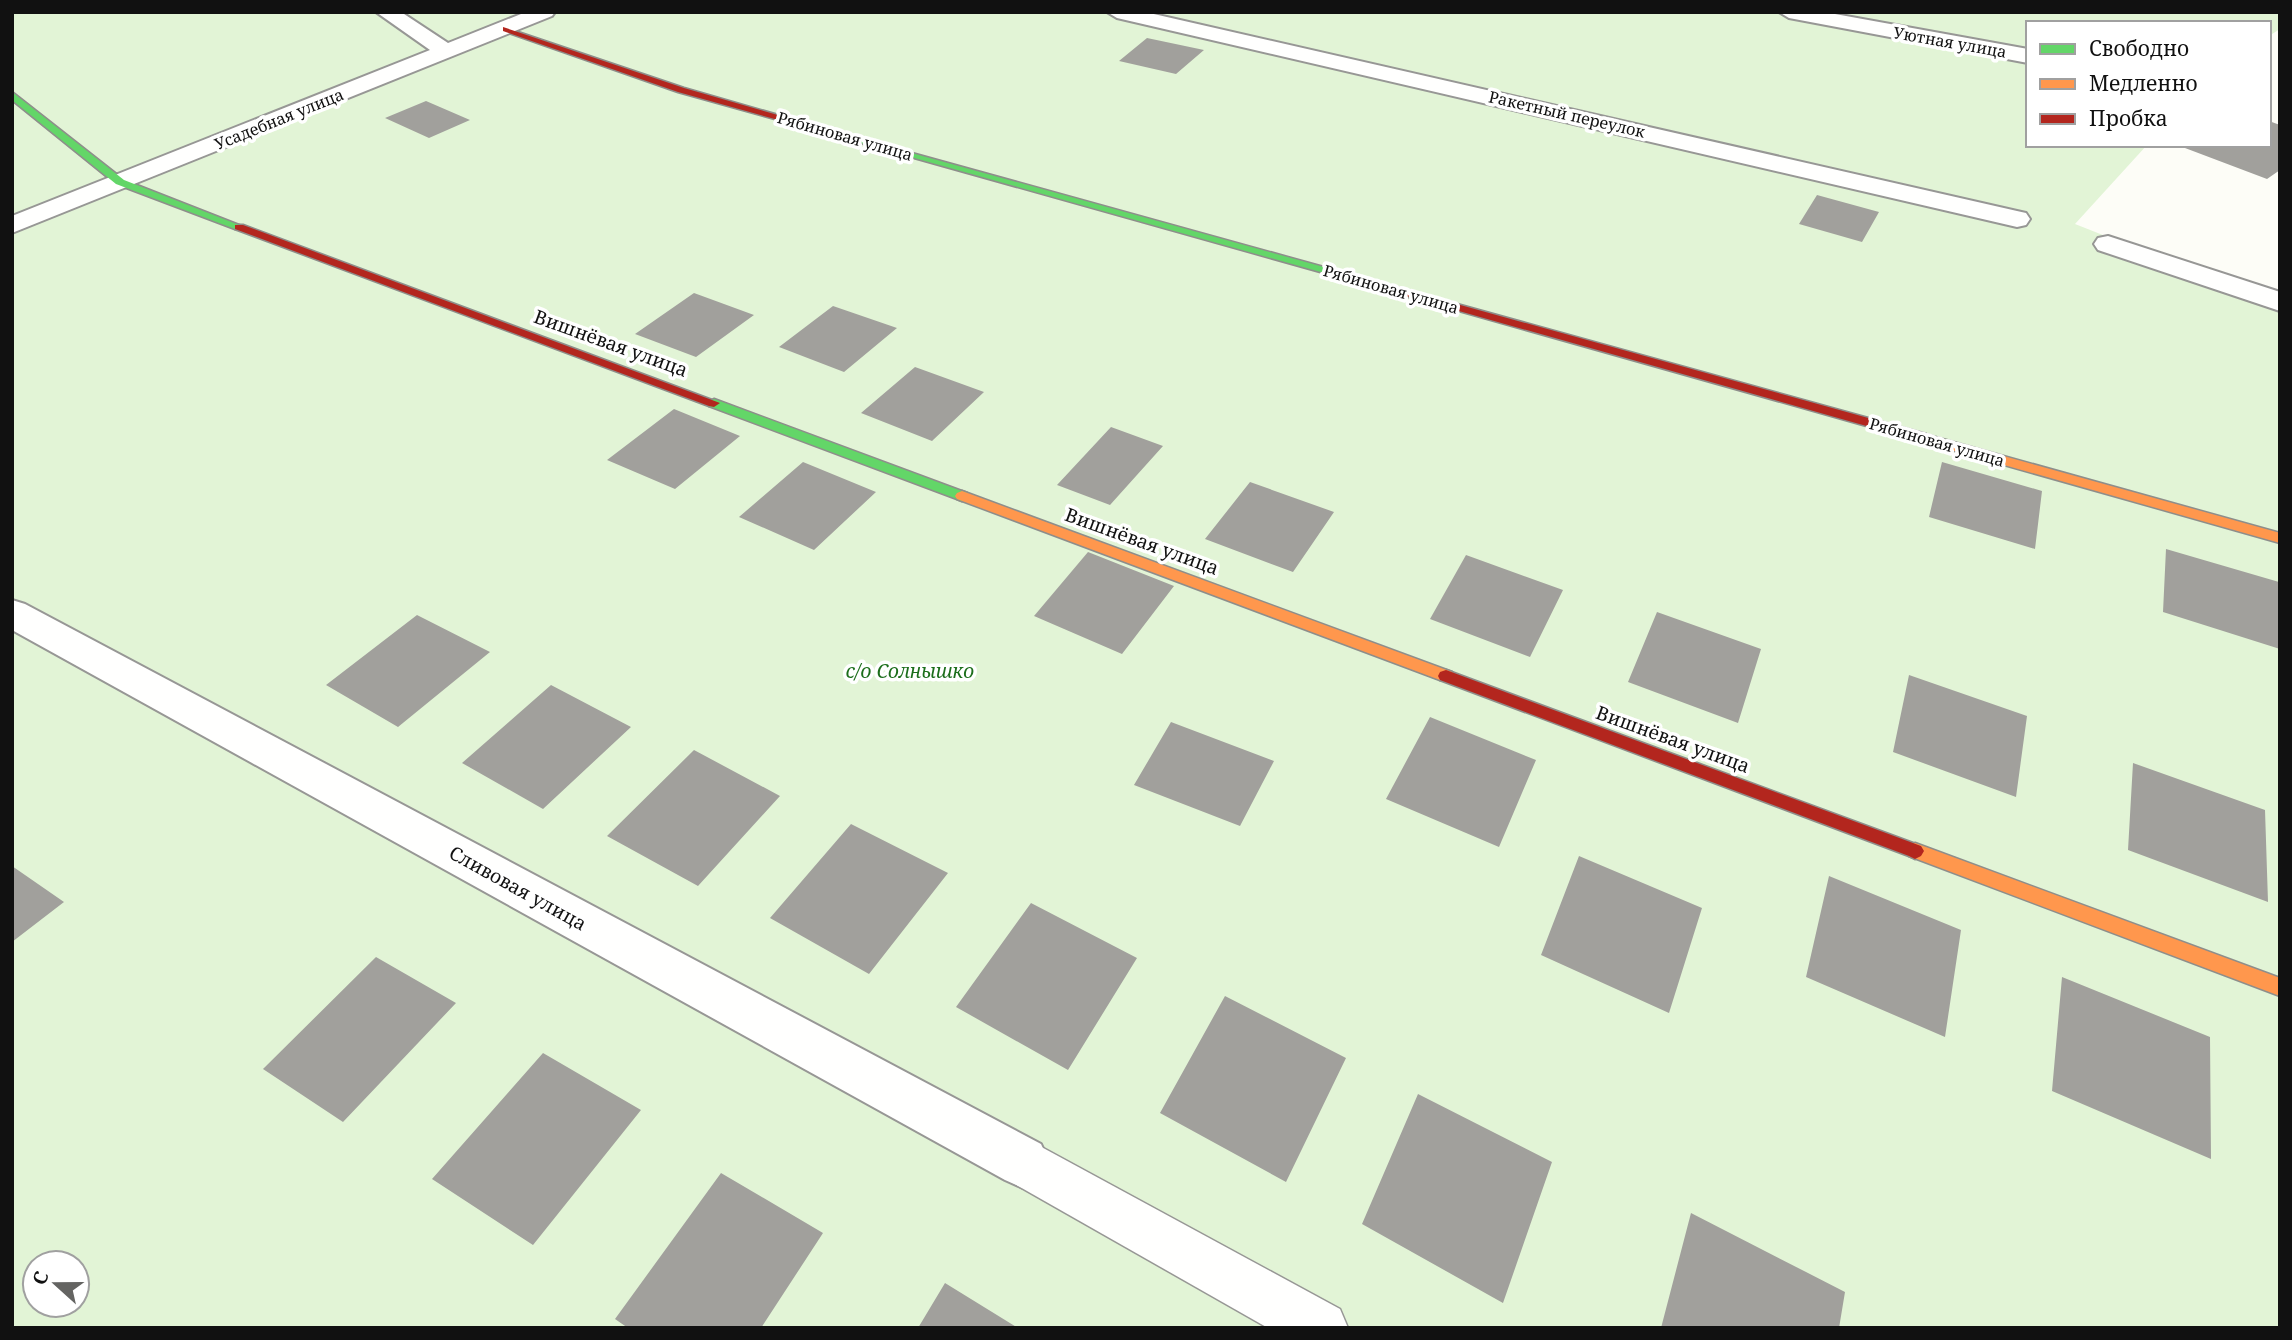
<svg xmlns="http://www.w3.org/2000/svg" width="2292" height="1340" viewBox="0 0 2292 1340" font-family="'Noto Serif',serif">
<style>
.green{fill:#e2f4d6;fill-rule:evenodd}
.building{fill:#a1a09c}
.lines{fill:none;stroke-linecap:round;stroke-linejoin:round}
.lane-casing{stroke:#979795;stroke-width:3}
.street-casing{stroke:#979795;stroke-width:4}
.fast-casing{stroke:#8e8e8b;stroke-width:3}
.slow-casing{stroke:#8e8e8b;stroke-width:3}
.jam-casing{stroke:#8e8e8b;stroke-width:3}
.lane{fill:#fffffe;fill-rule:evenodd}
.street{fill:#fffffe;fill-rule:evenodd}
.fast{fill:#63d668;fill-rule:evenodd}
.slow{fill:#ff974d;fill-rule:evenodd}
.jam{fill:#b3261e;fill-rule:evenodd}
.labels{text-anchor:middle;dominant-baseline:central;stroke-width:7;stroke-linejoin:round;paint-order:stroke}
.far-street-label{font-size:16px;fill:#111;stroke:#fff}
.street-label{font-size:19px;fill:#111;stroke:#fff}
.park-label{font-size:19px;font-style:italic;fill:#1c6e1b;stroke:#fff}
</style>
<rect width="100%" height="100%" fill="#fdfdf7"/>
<path class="green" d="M12 12H2280V29L2269 36V23H2028V145H2147L2075 224 2280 305V1328H12ZM35 1263H77V1305H35Z"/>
<path class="building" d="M1147 38 1204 50 1176 74 1119 61Z
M426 101 470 120 429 138 385 118Z
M2269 121 2280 125V170L2267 179 2185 148 2189 145H2269Z
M1817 195 1879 212 1862 242 1799 224Z
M694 293 754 315 696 357 635 334Z
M833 306 897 328 844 372 779 347Z
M915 367 984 392 932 441 861 413Z
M674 409 740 436 675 489 607 460Z
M1111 427 1163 446 1110 505 1057 485Z
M803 462 876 492 814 550 739 517Z
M1942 462 2042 491 2035 549 1929 517Z
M1250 482 1334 512 1293 572 1205 539Z
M2166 549 2279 582 2280 649 2163 612Z
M1088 552 1174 586 1122 654 1034 616Z
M1466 555 1563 590 1530 657 1430 619Z
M1657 612 1761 649 1738 723 1628 682Z
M417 615 490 652 398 727 326 685Z
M1909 675 2027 716 2016 797 1893 752Z
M551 685 631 727 543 809 462 763Z
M1430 717 1536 760 1499 847 1386 799Z
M1171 722 1274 761 1240 826 1134 785Z
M694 750 780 796 698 886 607 836Z
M2133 763 2265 810 2268 902 2128 850Z
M851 824 948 873 869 974 770 918Z
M1579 856 1702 908 1669 1013 1541 955Z
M12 866 64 902 12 942Z
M1829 876 1961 930 1945 1037 1806 977Z
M1031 903 1137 958 1068 1070 956 1007Z
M376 957 456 1003 343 1122 263 1069Z
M2062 977 2210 1037 2211 1159 2052 1091Z
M1225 996 1346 1058 1286 1182 1160 1113Z
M543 1053 641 1110 533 1245 432 1179Z
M1418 1094 1552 1162 1503 1303 1362 1224Z
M721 1173 823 1233 761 1328H628L615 1319Z
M1691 1213 1845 1292 1839 1328H1661Z
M945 1283 1018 1328H918Z"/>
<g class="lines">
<defs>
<path id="lane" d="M1023 1137 1340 1309 1348 1328H1268L1006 1179 998 1162 1006 1145Z"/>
<path id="street" d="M376 12H401L448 43 526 12H555L552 16 12 233V216L430 50Z
M1107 12H1145L2017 211 2026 213 2030 219 2026 225 2017 227 1117 18Z
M1779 12H1824L2028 49V63L1789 18Z
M2108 236 2280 292V311L2098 250 2094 244 2098 238Z
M12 600 25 604 1041 1144 1049 1162 1041 1180 1023 1188 1005 1180 12 630Z"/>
<path id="fast" d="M12 92 124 180 244 227 235 229 116 184 12 100Z
M843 134 1414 292 1416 294 1410 297 1406 296 843 138Z
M714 399 967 493 969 496 962 501 957 499 709 406 708 403Z"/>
<path id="slow" d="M1921 433 2280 533V543L1916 440V434Z
M962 491 1452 672 1454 676 1452 680H1440L957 499 955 496 957 493Z
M1915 843 2280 978V996L1909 856 1906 851 1909 846Z"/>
<path id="jam" d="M503 27 684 88 851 136 843 138 678 92 503 31Z
M235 225H243L720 403 714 407 709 406 235 229Z
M1410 291 1926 434 1928 437 1926 440H1916L1406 296 1404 294Z
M1446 670 1921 846 1924 851 1921 856 1915 859 1909 856 1440 680 1438 676 1440 672Z"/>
</defs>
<use href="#lane" class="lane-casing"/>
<use href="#street" class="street-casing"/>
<use href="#fast" class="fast-casing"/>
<use href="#slow" class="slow-casing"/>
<use href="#jam" class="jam-casing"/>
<use href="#lane" class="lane"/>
<use href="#street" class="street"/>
<use href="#fast" class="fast"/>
<use href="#slow" class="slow"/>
<use href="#jam" class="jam"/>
</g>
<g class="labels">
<g class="far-street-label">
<text transform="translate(1950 42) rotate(10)">Уютная улица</text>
<text transform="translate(1567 114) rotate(13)">Ракетный переулок</text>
<text transform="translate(279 119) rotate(-22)">Усадебная улица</text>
<text transform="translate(845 136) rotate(16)">Рябиновая улица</text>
<text transform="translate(1391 289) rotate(16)">Рябиновая улица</text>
<text transform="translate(1937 442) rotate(16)">Рябиновая улица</text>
</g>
<g class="street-label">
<text transform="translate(611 343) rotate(20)">Вишнёвая улица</text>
<text transform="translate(1142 541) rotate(20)">Вишнёвая улица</text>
<text transform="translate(1673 739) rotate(20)">Вишнёвая улица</text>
<text transform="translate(518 888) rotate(29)">Сливовая улица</text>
</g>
<g class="park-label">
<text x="910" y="671">с/о Солнышко</text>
</g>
</g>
<rect width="2292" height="1340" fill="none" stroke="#111111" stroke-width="28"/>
<rect x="2026" y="21" width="245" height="126" fill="#ffffff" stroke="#a0a0a0" stroke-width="2"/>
<rect x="2040" y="44" width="35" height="10" fill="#63d668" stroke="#a0a0a0" stroke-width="2"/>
<text x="2089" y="56" font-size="21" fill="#111111">Свободно</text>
<rect x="2040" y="79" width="35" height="10" fill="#ff974d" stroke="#a0a0a0" stroke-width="2"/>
<text x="2089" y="91" font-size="21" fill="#111111">Медленно</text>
<rect x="2040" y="114" width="35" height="10" fill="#b3261e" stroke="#a0a0a0" stroke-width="2"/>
<text x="2089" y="126" font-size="21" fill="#111111">Пробка</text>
<g transform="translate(56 1284) rotate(291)"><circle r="33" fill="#ffffff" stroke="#a0a0a0" stroke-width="2"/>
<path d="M0-5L12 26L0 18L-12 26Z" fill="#646462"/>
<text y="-10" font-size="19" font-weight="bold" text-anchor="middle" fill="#111111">С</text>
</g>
</svg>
